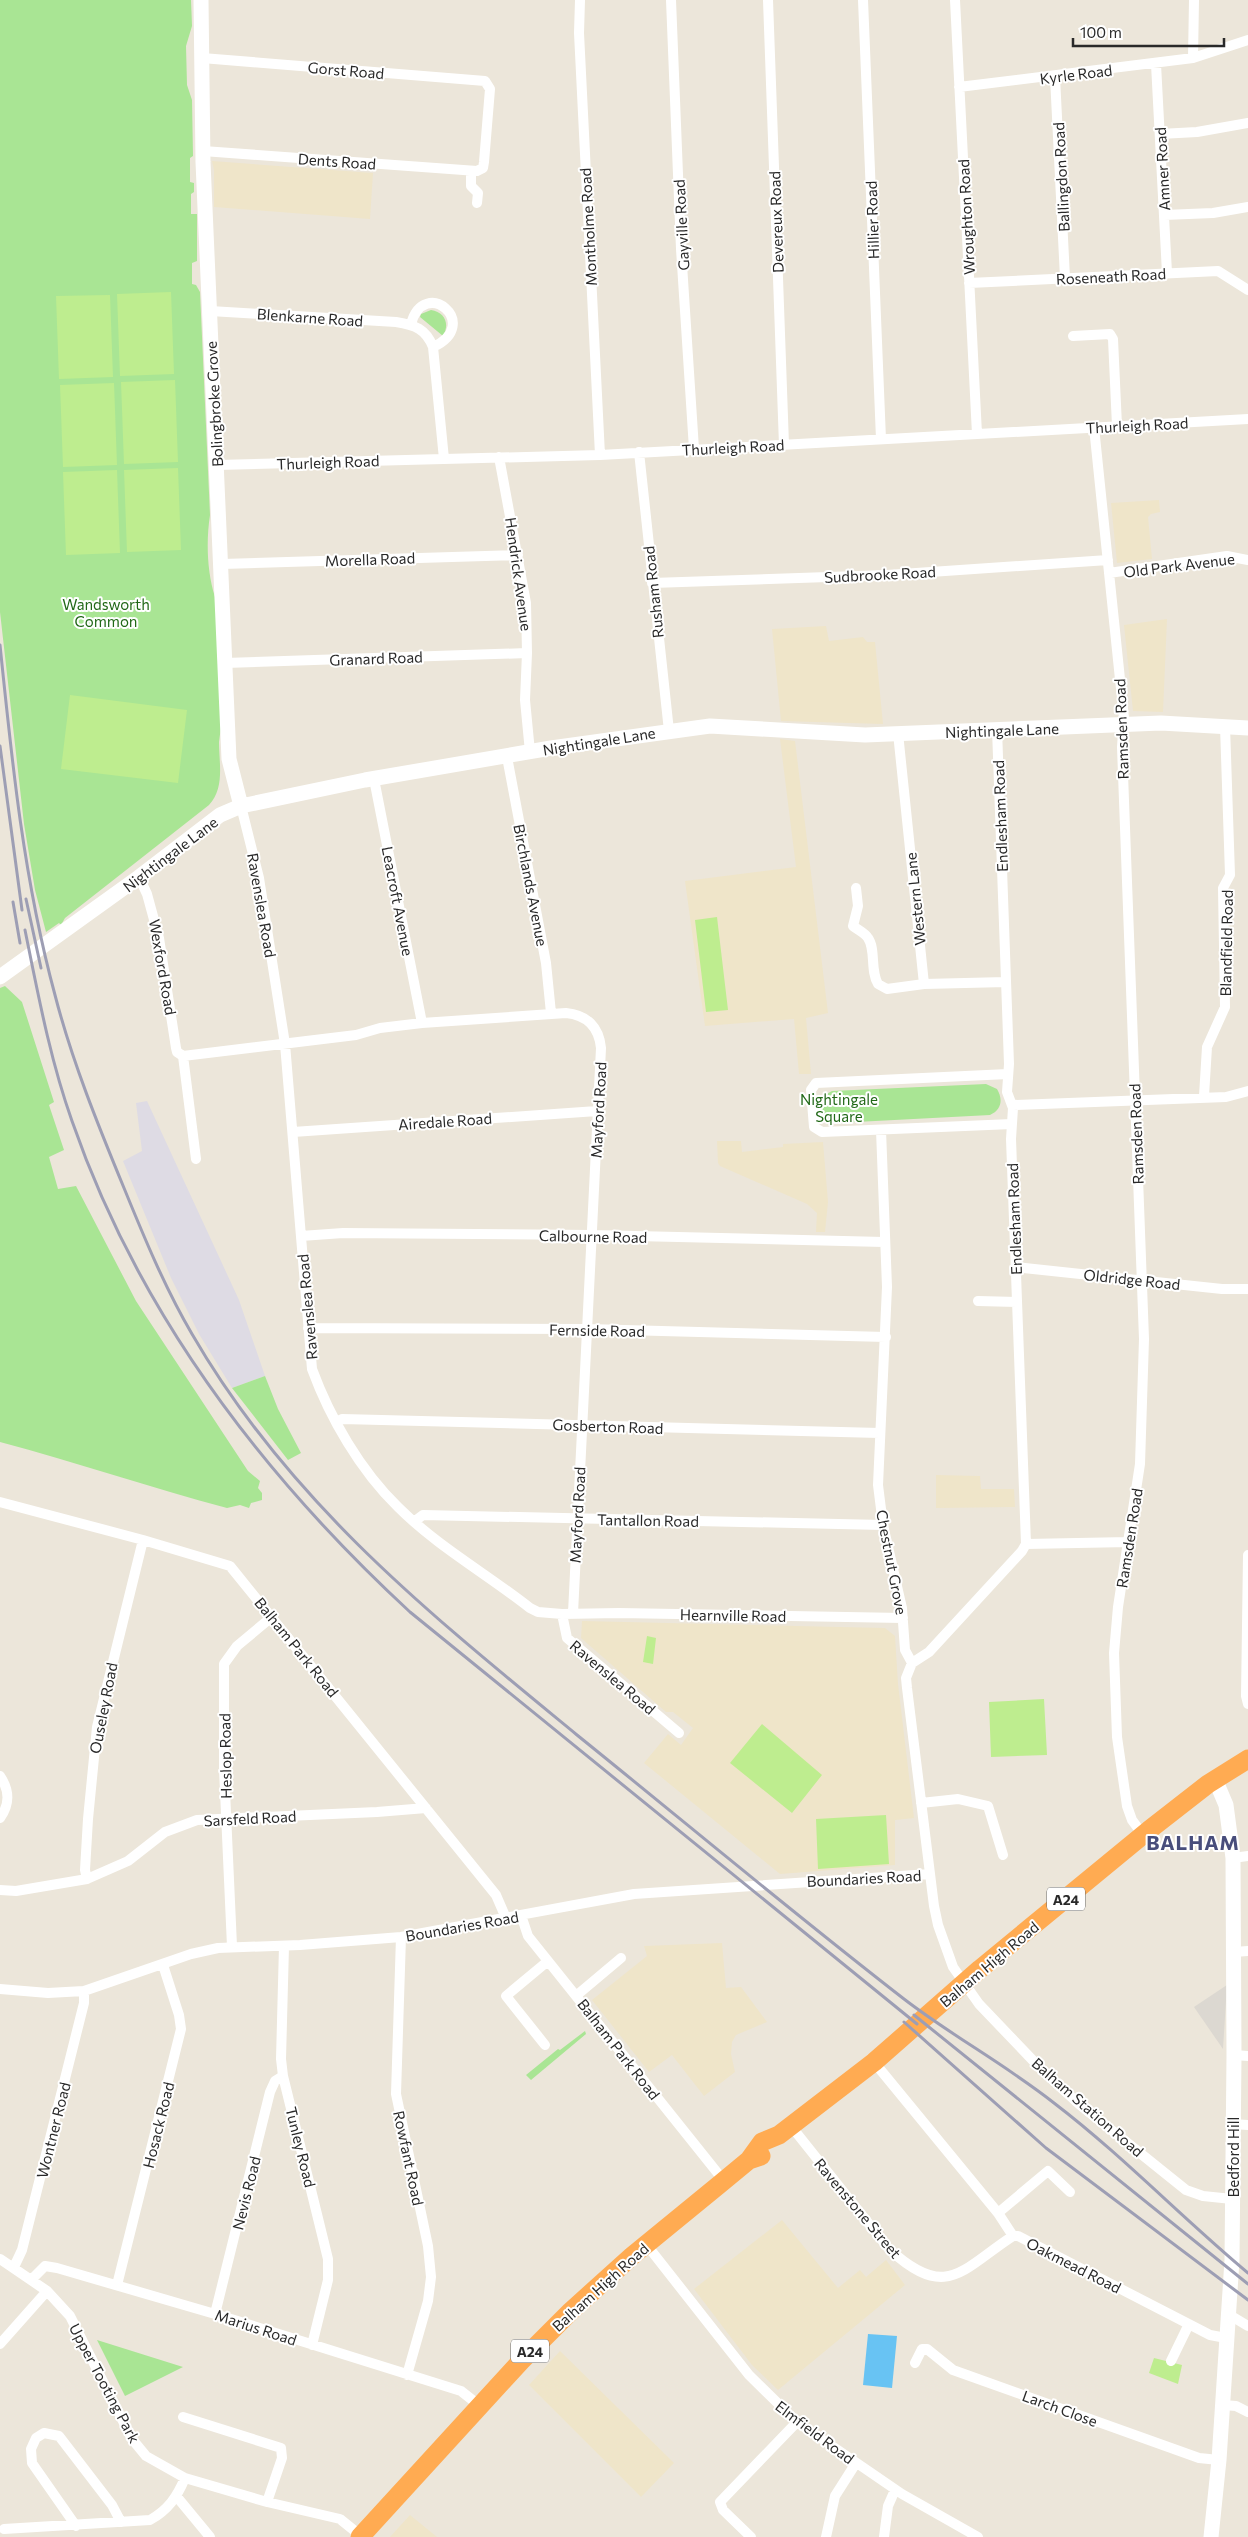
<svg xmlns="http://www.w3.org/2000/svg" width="1248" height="2537" viewBox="0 0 1248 2537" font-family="Commissioner,sans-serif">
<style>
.industrial{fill:#dedbe4}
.education{fill:#efe5c9}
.green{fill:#a9e594}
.pitch{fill:#beed8f}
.plaza{fill:#dcd8d1}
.water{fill:#68c3f3}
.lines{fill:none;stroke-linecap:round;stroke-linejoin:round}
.street{stroke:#fff;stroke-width:10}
.secondary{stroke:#fff;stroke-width:15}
.highway{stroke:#ffab52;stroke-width:19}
.rail{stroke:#9d9eb4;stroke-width:3}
.labels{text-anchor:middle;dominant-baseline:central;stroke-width:4;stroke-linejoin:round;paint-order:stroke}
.shield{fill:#fff;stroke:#696969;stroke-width:1}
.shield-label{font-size:14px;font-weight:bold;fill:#292929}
.street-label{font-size:15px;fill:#292929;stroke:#fff}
.park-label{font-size:15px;fill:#216817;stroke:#fff}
.district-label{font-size:20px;font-weight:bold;letter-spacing:1px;fill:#484d7b;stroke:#fff}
</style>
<rect width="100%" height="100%" fill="#ece6da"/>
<path class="industrial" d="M147 1101 239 1300 265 1376 232 1388 199 1334 171 1278 123 1161 142 1151 136 1103Z"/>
<path class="education" d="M212 161 373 173 370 219 214 207V170Z
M1159 500 1160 512 1151 514 1148 517 1152 559 1117 563 1111 503Z
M1167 619 1163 712 1133 711 1124 625Z
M826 626 829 641 863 637 867 642H875L883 724 781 721 772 629Z
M780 739 795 741 828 1013 806 1018 811 1074H799L794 1019 705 1026 685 881 796 867Z
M717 1141H741L742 1152 783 1147V1144L823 1142 828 1202 825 1232H816L817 1213 807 1204 720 1166 718 1163Z
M936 1475 980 1476 981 1489H1014L1015 1507 936 1508Z
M582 1621 885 1628 895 1636 898 1684 914 1818 895 1820V1865L780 1874 644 1763 668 1734 681 1745 693 1728 673 1712H666L581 1638Z
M722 1943 726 1988 741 1987 767 2022 736 2035 732 2042 731 2054 735 2072 704 2096 672 2055 649 2072 592 2000 647 1956 644 1946Z
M782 2220 838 2288 860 2270 866 2277 886 2260 905 2285 778 2390 752 2365 694 2289Z
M560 2351 674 2463 641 2497 529 2385Z
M410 2515 437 2537H390Z"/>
<path class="green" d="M0 0H191L192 26 186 46 187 85 192 100 193 156 190 158V182L194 183V192L191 194V214H197V261L192 263V284L196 285 200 292 210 515C206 541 207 572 215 597 217 635 222 674 222 712 223 722 220 732 219 742 219 763 225 788 209 805L65 918 61 925 59 923 46 932 35 890 24 824 0 612Z
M431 310C445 312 450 324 443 336L420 317 421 314Z
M5 986 22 1002 54 1102 49 1105 64 1150 49 1157 58 1189 76 1186 136 1301 248 1471 260 1481 258 1488 262 1493V1500L251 1503 249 1508 240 1505 227 1508C151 1488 76 1462 0 1442V988Z
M986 1084 997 1089C1003 1099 1002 1110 990 1115L837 1123 824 1118 820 1108 823 1096 832 1091Z
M265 1376 278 1409 301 1453 288 1460 232 1388Z
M585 2031 586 2034 531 2080 526 2075 558 2049 560 2050Z
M97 2340 183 2367 125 2396Z"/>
<path class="pitch" d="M171 292 174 374 120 376 117 294Z
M110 295 113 377 59 379 56 296Z
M175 380 178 462 124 464 121 382Z
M114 383 117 465 63 467 60 385Z
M178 468 181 550 127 552 124 470Z
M117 470 120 553 66 555 63 472Z
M70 695 187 710 178 783 61 769Z
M717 917 728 1010 706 1012 695 920Z
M647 1636 656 1638 653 1664 643 1662Z
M1044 1699 1047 1755 991 1757 989 1702Z
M762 1724 822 1775 792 1813 730 1763Z
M886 1815 889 1864 818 1869 816 1819Z
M1154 2358 1182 2365 1178 2384 1149 2373Z"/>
<path class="plaza" d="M1227 1985 1223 2049 1194 2007Z"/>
<path class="water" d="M868 2334 897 2336 892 2388 863 2385Z"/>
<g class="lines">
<path class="street" d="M580 0 579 33 600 455
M671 0 681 249 694 449
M768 0 784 445
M863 0 881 439
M955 0 977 434
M202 58 485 81 490 89 484 162 483 168 477 171 203 151
M1193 58 1194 0
M1156 64 1167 273
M1055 77 1065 278
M959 87 1193 58 1248 40
M1160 134 1197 132 1248 123
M471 171V186L478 193 477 203
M1164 215 1213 213 1248 207
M969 283 1218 271 1248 290
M210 311 396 322C415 325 426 329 433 347L444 459
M411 324C424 275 483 324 433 347
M1073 336 1110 334 1113 339 1117 426
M1094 427 1124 718 1122 747 1144 1339 1140 1464 1118 1607 1114 1653 1117 1737 1127 1806 1132 1820 1143 1835
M639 452 669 731
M499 457 526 603 527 653 525 700 530 752
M217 465 600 455 1248 419
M222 564 518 555
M1109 573 1227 556 1248 560
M652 583 887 575 1108 560
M225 663 527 653
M898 733 924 984 1006 982
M507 757 546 963 551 1013
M374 779 422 1023
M241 806 259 878 285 1044 312 1369C330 1418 360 1470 398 1507 437 1546 487 1574 530 1608L538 1612 562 1614 619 1613 903 1618
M139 877 147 894 159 938 176 1048 177 1052 183 1056
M856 888 858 906 853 926C858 930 865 933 868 938 876 949 870 971 878 984L887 989 924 984
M183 1056 356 1035 380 1028 422 1023 566 1013C587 1015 599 1027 601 1048L573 1613
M183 1056 196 1159
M1008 1074 816 1083 811 1090 814 1127 822 1132 1012 1124
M1204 1096 1207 1047 1225 1007 1223 888 1230 875 1225 726
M1013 1105 1226 1097 1248 1091
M881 1130 887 1287 878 1485 883 1525 902 1608 905 1650 912 1663 906 1678 907 1688 934 1906 938 1925 953 1967 979 2004 1043 2071 1079 2104 1186 2190 1203 2196 1232 2199
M293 1132 597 1111
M301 1236 343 1233 592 1235 884 1242
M1015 1267 1222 1289H1248
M978 1301 1017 1302
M308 1328 587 1329 886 1337
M337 1422 342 1419 880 1433
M0 1502 143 1540 230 1566 496 1895 506 1918
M415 1521 423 1515 883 1525
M1026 1544 1129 1542
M1248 1555 1246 1696 1248 1704
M562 1614 567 1638 679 1733
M912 1663 929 1652 1022 1551 1026 1544 1011 1139 1013 1108 1007 1092 1009 1064 997 729
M0 1776C10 1791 10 1804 0 1818
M921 1803 958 1799 988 1806 1003 1855
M1233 1858 1248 1856
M87 1879 85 1870 88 1819 97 1727 143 1540
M0 1890 16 1891 87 1879 128 1861 165 1832 197 1820 377 1812 426 1808
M521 1915 528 1936 724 2181
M401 1937 396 2094 428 2246 431 2277 428 2301 407 2375
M232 1946 224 1769V1664L237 1646 273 1616
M284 1946 281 2059 283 2076 328 2259V2280L312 2345
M1234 1952 1248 1951
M0 1989 48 1993 84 1991 191 1954 218 1948 300 1945 401 1937 634 1894 930 1874
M577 1995 621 1958
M545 2045 506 1996 548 1961
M1234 2055 1248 2056
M874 2062 998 2213 1013 2236
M1232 2124 1248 2125
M791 2126 889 2249C947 2302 962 2269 1013 2236
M998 2213 1048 2171 1070 2192
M1013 2236H1018L1210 2335 1226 2338
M646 2244 749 2375 797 2422 902 2494 978 2537
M0 2259 47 2291 70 2316 132 2439 146 2456 185 2478 267 2502 340 2519 361 2536
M14 2267 22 2250 84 2003V1991
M32 2279 45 2266 57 2268 215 2314 461 2391 480 2406
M117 2285 181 2029 179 2015 163 1965
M215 2314 270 2092 275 2081 283 2076
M1228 2314 1248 2326
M0 2344 47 2291
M1171 2361 1189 2324
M915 2363 922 2349H927L953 2370 1199 2458 1219 2460
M1223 2405 1236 2406 1248 2412
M183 2417 281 2448 282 2458 267 2502
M177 2497 210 2537
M76 2526 32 2463 31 2449 36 2438 44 2433 59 2436 112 2505 121 2522
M4 2529 150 2520C168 2510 177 2497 185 2478
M751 2537 723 2510 720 2502 797 2422
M826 2537 835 2496 856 2463
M884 2537 888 2506 895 2490"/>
<path class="secondary" d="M201 0 203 162 229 759 241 806
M0 977 139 877 220 815 241 806 365 780 551 748 710 726 865 735 1161 723 1248 728
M1211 2537 1219 2460 1232 2260 1234 2055 1233 1858 1226 1805 1215 1779"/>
<path class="highway" d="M749 2160 762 2142 779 2135 874 2062 980 1969 1149 1830 1208 1784 1248 1759
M360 2537 521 2361 571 2311 632 2256 720 2184 749 2160 761 2156"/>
<path class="rail" d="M0 645C12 763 24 881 55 995 72 1061 98 1125 124 1188 144 1237 165 1288 192 1334 289 1502 430 1614 577 1735 686 1823 793 1913 904 1999 952 2036 1006 2065 1054 2103 1122 2155 1182 2218 1248 2273
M0 746 22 910
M26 899 41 968
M13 902 20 943
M25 930C38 994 50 1059 72 1121 138 1312 263 1476 410 1612L917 2024
M914 2015 1248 2284
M904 2022 1046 2148 1248 2300"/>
</g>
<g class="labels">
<g class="shield">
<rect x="1047" y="1887.5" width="38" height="23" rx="4"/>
<rect x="511" y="2339.5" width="38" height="23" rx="4"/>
</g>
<g class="shield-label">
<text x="1066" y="1899">A24</text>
<text x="530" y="2351">A24</text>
</g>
<g class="street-label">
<text transform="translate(346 70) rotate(5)">Gorst Road</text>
<text transform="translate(1076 74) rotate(-7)">Kyrle Road</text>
<text transform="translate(337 161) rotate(4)">Dents Road</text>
<text transform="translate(1162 169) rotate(-93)">Amner Road</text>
<text transform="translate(1061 177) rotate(-93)">Ballingdon Road</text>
<text transform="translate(966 217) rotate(-93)">Wroughton Road</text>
<text transform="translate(872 220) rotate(-92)">Hillier Road</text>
<text transform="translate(776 222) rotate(-92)">Devereux Road</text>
<text transform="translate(681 225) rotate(-93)">Gayville Road</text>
<text transform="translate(588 227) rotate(-93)">Montholme Road</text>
<text transform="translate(1111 276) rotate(-3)">Roseneath Road</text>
<text transform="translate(310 317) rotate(4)">Blenkarne Road</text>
<text transform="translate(214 404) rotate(-93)">Bolingbroke Grove</text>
<text transform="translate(1137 425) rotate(-3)">Thurleigh Road</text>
<text transform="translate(733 447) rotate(-3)">Thurleigh Road</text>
<text transform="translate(328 462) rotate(-2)">Thurleigh Road</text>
<text transform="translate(370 559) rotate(-2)">Morella Road</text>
<text transform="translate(1179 565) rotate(-7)">Old Park Avenue</text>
<text transform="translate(519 574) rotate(82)">Hendrick Avenue</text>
<text transform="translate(880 574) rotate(-3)">Sudbrooke Road</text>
<text transform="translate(653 592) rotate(-96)">Rusham Road</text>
<text transform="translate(376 658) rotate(-2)">Granard Road</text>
<text transform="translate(1121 729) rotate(-92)">Ramsden Road</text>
<text transform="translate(1002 730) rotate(-2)">Nightingale Lane</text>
<text transform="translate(599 741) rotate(-9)">Nightingale Lane</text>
<text transform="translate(1000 816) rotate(-92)">Endlesham Road</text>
<text transform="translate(170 854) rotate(-37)">Nightingale Lane</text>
<text transform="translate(531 885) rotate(79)">Birchlands Avenue</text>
<text transform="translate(915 899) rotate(-96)">Western Lane</text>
<text transform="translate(398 901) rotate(79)">Leacroft Avenue</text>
<text transform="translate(262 905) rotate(80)">Ravenslea Road</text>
<text transform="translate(1226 943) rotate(-89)">Blandfield Road</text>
<text transform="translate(163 967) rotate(80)">Wexford Road</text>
<text transform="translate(598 1110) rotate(-87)">Mayford Road</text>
<text transform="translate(445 1121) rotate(-4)">Airedale Road</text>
<text transform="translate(1136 1134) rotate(-92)">Ramsden Road</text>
<text transform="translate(1014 1219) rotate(-92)">Endlesham Road</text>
<text transform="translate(593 1236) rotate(1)">Calbourne Road</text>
<text transform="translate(1132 1279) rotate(6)">Oldridge Road</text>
<text transform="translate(307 1307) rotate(-95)">Ravenslea Road</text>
<text transform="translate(597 1330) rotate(1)">Fernside Road</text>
<text transform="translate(608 1426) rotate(2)">Gosberton Road</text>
<text transform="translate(577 1515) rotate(-87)">Mayford Road</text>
<text transform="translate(648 1520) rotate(1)">Tantallon Road</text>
<text transform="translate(1129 1538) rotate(-81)">Ramsden Road</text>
<text transform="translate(892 1562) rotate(79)">Chestnut Grove</text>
<text transform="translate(733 1615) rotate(1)">Hearnville Road</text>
<text transform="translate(297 1647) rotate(51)">Balham Park Road</text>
<text transform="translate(613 1677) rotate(40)">Ravenslea Road</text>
<text transform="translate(103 1708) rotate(-79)">Ouseley Road</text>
<text transform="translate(225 1756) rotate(-91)">Heslop Road</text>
<text transform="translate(250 1818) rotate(-3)">Sarsfeld Road</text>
<text transform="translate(864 1878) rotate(-3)">Boundaries Road</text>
<text transform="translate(462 1926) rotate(-10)">Boundaries Road</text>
<text transform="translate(989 1964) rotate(-40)">Balham High Road</text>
<text transform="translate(619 2049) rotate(52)">Balham Park Road</text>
<text transform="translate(1088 2107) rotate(41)">Balham Station Road</text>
<text transform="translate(158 2125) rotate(-76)">Hosack Road</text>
<text transform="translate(53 2130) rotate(-76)">Wontner Road</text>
<text transform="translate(301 2147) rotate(76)">Tunley Road</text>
<text transform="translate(1233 2157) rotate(-90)">Bedford Hill</text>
<text transform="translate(409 2158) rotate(78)">Rowfant Road</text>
<text transform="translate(246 2193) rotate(-76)">Nevis Road</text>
<text transform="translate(858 2208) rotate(50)">Ravenstone Street</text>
<text transform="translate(1074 2265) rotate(27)">Oakmead Road</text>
<text transform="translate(600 2287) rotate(-42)">Balham High Road</text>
<text transform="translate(256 2327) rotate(18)">Marius Road</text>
<text transform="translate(105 2383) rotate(62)">Upper Tooting Park</text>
<text transform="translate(1060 2408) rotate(20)">Larch Close</text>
<text transform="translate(815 2432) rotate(37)">Elmfield Road</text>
</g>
<g class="park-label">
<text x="106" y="604">Wandsworth<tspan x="106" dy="17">Common</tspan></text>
<text x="839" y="1099">Nightingale<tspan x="839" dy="17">Square</tspan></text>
</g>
<g class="district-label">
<text x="1193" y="1842">BALHAM</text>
</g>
</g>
<path d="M1073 38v8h151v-8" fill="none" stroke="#292929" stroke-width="2.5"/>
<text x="1080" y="38" font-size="15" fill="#292929" stroke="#ffffff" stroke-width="4" paint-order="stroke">100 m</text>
</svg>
